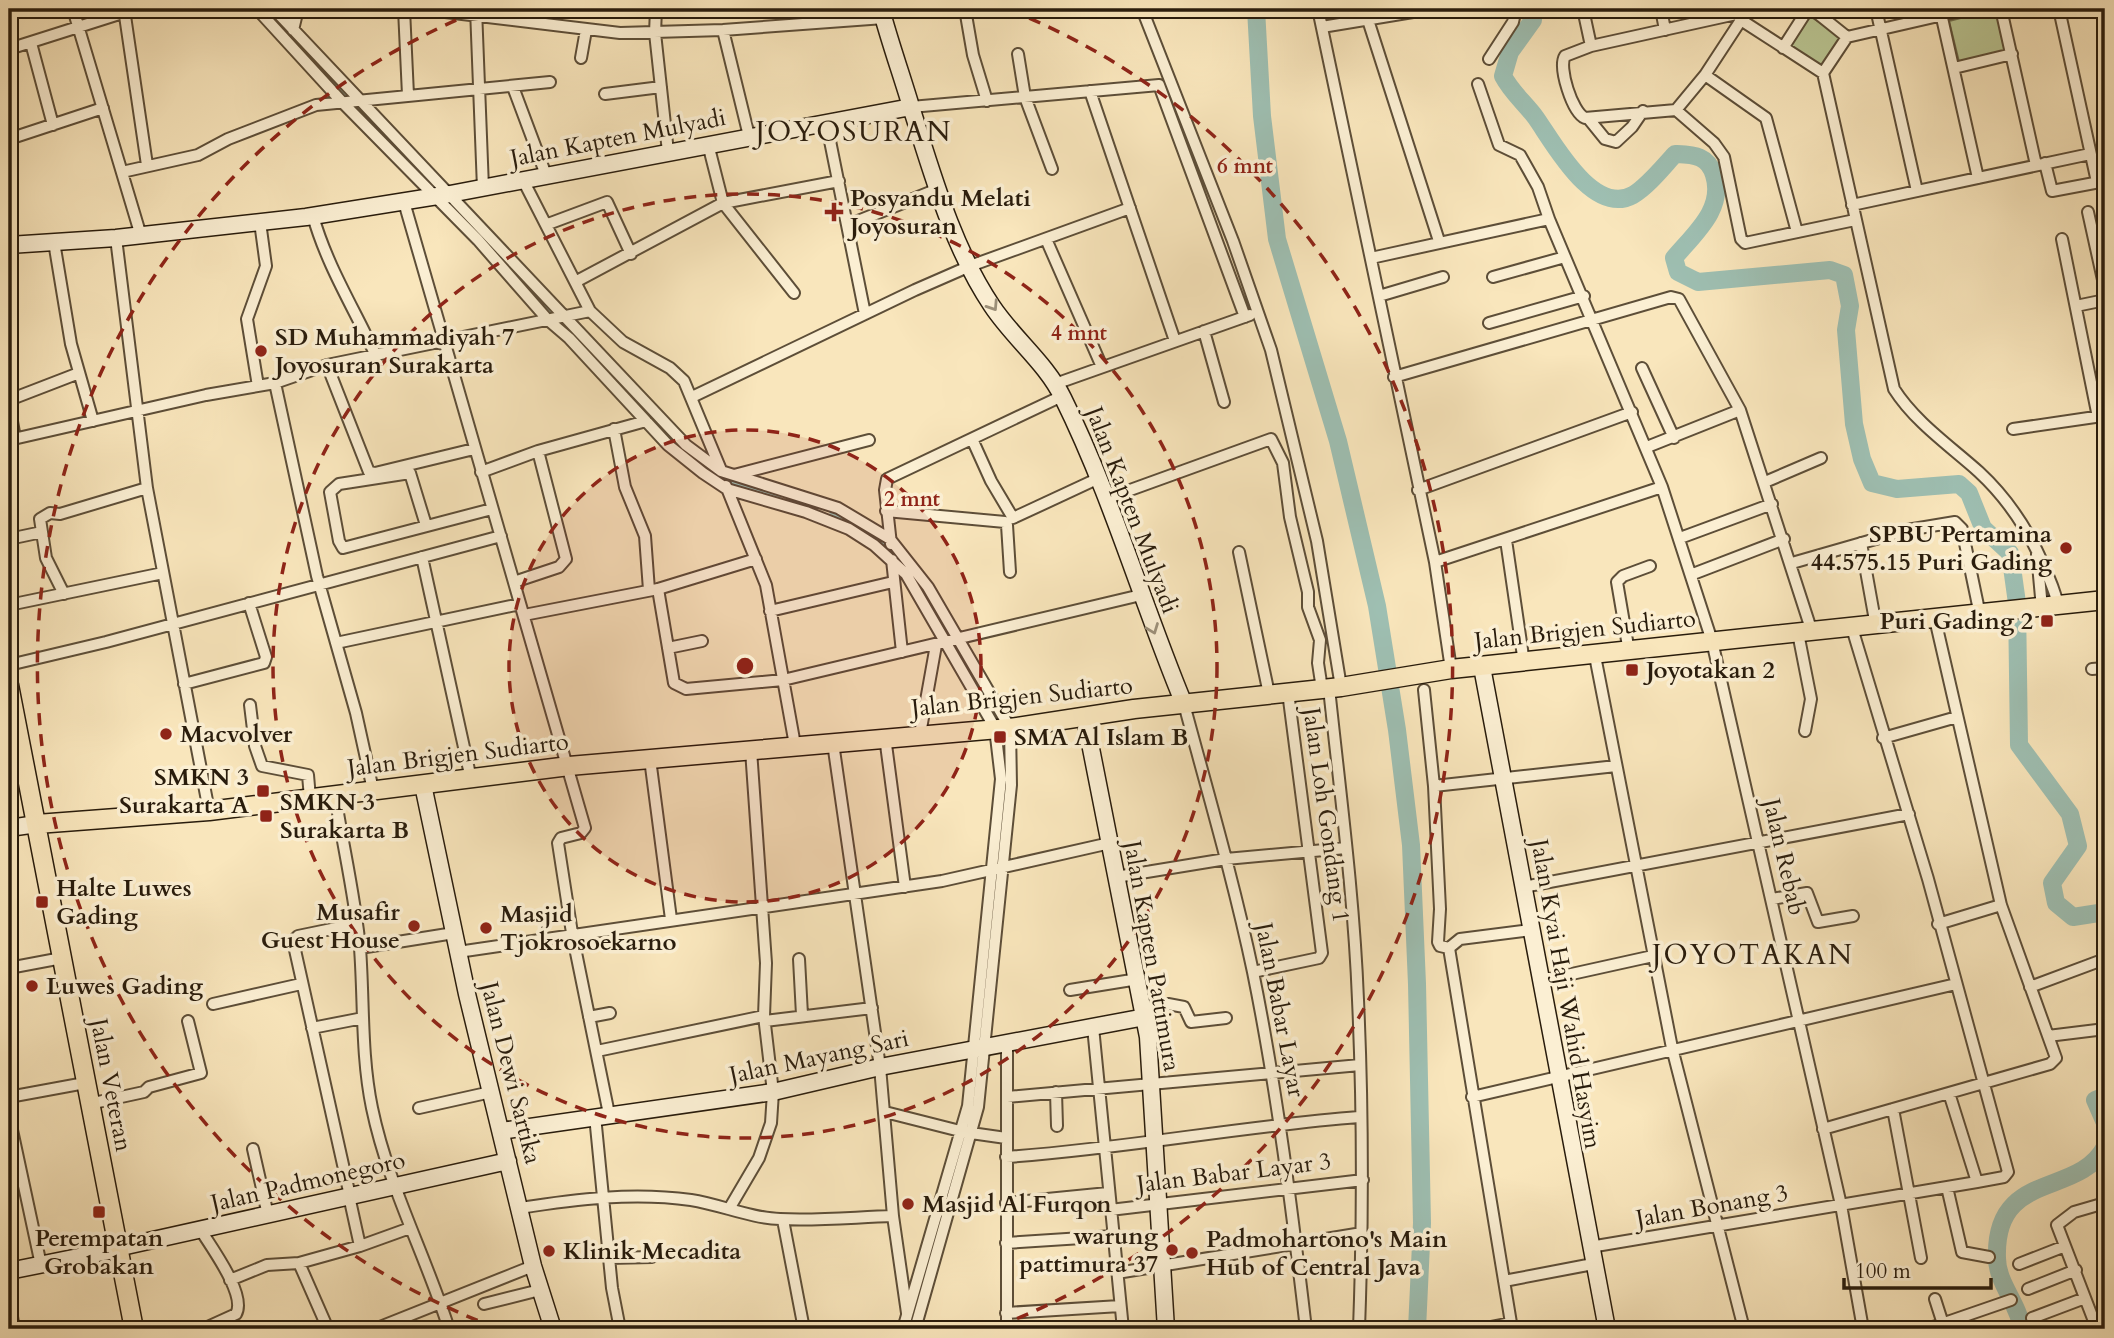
<svg xmlns="http://www.w3.org/2000/svg" width="2114" height="1338" viewBox="0 0 2114 1338" font-family="Cardo,serif">
<style>
.green{fill:#bac693;stroke:#727150;stroke-width:2}
.lines{fill:none;stroke-linecap:round;stroke-linejoin:round}
.canal{stroke:#9ebfb2;stroke-width:10}
.river{stroke:#9ebfb2;stroke-width:18}
.street-casing{stroke:#5d4e38;stroke-width:14}
.secondary-casing{stroke:#291c0c;stroke-width:19}
.primary-casing{stroke:#291c0c;stroke-width:21}
.street{stroke:#fbefd3;stroke-width:10}
.secondary{stroke:#fbefd3;stroke-width:16}
.primary{stroke:#f9e6bc;stroke-width:18}
.oneway{stroke:#9c9079}
.ring{fill:none;stroke:#8f2418;stroke-width:3.5;stroke-dasharray:12 9}
.poi-dot{fill:#8f2418;stroke:#fbefd3;stroke-width:2.5}
.labels{text-anchor:middle;dominant-baseline:central;stroke-width:7;stroke-linejoin:round;paint-order:stroke}
.street-label{font-size:24px;fill:#291c0c;stroke:#fbefd3}
.poi-label{font-size:24px;font-weight:bold;fill:#291c0c;stroke:#fbefd3;text-anchor:start}
.quarter-label{font-size:28px;letter-spacing:2px;fill:#291c0c;stroke:#fbefd3}
.centre{fill:#8f2418;stroke:#fbefd3;stroke-width:3.5}
.ring-label{font-size:21px;text-anchor:middle;font-weight:bold;fill:#8f2418;stroke:#fbefd3;stroke-width:7;stroke-linejoin:round;paint-order:stroke}
</style>
<rect width="100%" height="100%" fill="#f9e6bc"/>
<filter id="stains"><feTurbulence type="fractalNoise" baseFrequency=".00286" numOctaves="4"/><feColorMatrix values="0 0 0 0 .2 0 0 0 0 .09 0 0 0 0 .02 0 0 0 .5 -.17"/></filter>
<radialGradient id="worn" r=".72"><stop offset=".6" stop-color="#630" stop-opacity="0"/><stop offset="1" stop-color="#630" stop-opacity=".3"/></radialGradient>
<path class="green" d="M1996 9 2006 51 1959 62 1949 21Z
M1810 16 1841 37 1821 67 1790 46Z"/>
<g class="lines">
<path class="canal" d="M329 74 444 198
M500 258 575 339
M699 464 723 479 778 494
M834 511 887 548 900 564
M911 576 949 632"/>
<path class="river" d="M1256 9 1262 116 1277 239 1338 441 1377 606 1397 730 1411 845 1417 984 1422 1223 1417 1329
M1531 9 1533 20 1510 52 1503 76C1512 93 1525 103 1536 118 1553 142 1593 217 1633 195 1648 186 1663 167 1675 154 1694 155 1708 155 1714 175 1725 209 1694 234 1674 258L1678 272 1698 282 1830 270 1844 275 1850 306 1846 330 1854 424 1862 459 1872 483 1897 489 1959 484 1969 493 1983 528 2010 553 2017 603 2019 745 2070 814 2078 846 2052 883 2056 903 2073 917 2105 912
M2105 1096 2095 1100 2105 1123
M2022 1329C2019 1304 1997 1283 1997 1258 1994 1169 2078 1198 2105 1147"/>
<defs>
<path id="street" d="M73 9 141 236
M124 9 147 165
M257 9 343 103 478 240 548 320 569 338 668 445 703 473 727 489 806 512 849 529 874 545 906 574 995 728 1001 779 968 1106 903 1329
M274 9 686 445 721 471 838 508 890 539 928 587 1010 728 1011 785 978 1107 915 1329
M404 9 408 95
M420 9 620 33 723 30 884 18
M476 9 483 188
M656 9 655 33 668 152
M965 9 973 55 987 101
M1142 9 1233 241 1271 350 1317 541 1341 687
M1318 9 1435 562 1451 669
M1583 9 1591 46
M1661 9 1665 30
M1735 9 1741 20 1823 73 1894 389C1915 422 1950 446 1979 472 2019 509 2043 555 2059 606
M1812 9 1847 37
M1876 9 1917 191
M1940 9 1978 178
M2001 9 2036 165
M2059 9 2097 182
M882 10 942 9
M1736 14 1591 46 1565 56C1558 67 1572 112 1585 118L1676 110 1714 143 1724 157 1741 239 1745 243 1855 220
M1368 20 1439 241
M539 23 542 9
M1322 27 1425 10
M293 30 298 9
M723 30 749 136
M31 43 53 125
M1783 48 1808 9
M9 49 135 9
M1018 54 1025 97 1052 169
M581 58 586 30
M1489 59 1513 22 1516 9
M1954 68 2012 54
M1823 73 1847 37 1969 9
M1705 75 1766 118 1797 232
M1478 84 1499 145 1520 155 1538 187 1549 219
M513 87 546 175
M1090 91 1175 341
M605 94 661 87
M911 107 1159 85 1245 317
M1676 110 1705 75 1741 20
M1588 118 1605 139 1616 142 1632 127 1643 111
M826 121 865 314
M9 139 103 108
M708 144 723 203 794 293
M2045 163 2052 191 2105 181
M122 172 198 155 228 139 316 105 550 82
M523 180 590 311 623 342 670 368 684 381 721 470
M404 202 585 828 581 833 561 838 558 843 572 933 609 1114
M1852 205 2090 154
M2088 212 2105 289
M313 216C327 266 355 310 376 356
M548 224 607 202 631 254
M848 225 938 189
M116 238 147 488 209 811
M1046 239 1102 367
M2062 239 2098 417
M54 242 71 344 93 421
M1371 258 1549 219 1662 487 1712 641 1841 1205 1863 1329
M1493 277 1565 257
M577 281 723 203 839 181
M1379 296 1443 277
M2076 306 2105 300
M1489 323 1584 296
M1204 331 1224 402
M327 365 369 472 375 473 474 449
M1642 368 1674 438
M1394 377 1671 297 1679 299 1740 410 1812 632
M275 383 317 576 356 713 373 790
M1055 384 1250 315
M258 386 247 319 266 266 260 222
M692 397 915 290 970 266 1130 208
M9 400 79 373
M9 405 15 438
M614 429 625 487 645 536 649 590
M2013 429 2102 416
M972 439 991 481 1013 518 1099 478
M9 440 206 395 275 383 327 365 590 311
M1647 447 1740 410
M481 472 538 451 646 421
M734 475 869 440
M1765 482 1821 458
M726 486 766 585 795 745
M1418 490 1632 412
M1108 498 1271 439 1283 463 1290 517 1308 592V607L1320 640 1318 663 1322 689
M886 511 1005 522 1007 525 1010 572
M425 522 410 473 339 484 330 492 339 541 343 548 492 509
M42 532 46 558 64 594
M1680 538 1772 504
M9 539 42 532 40 519 50 513 60 514 147 488
M1506 540 1524 663
M1861 543 1876 626
M891 544 885 490 887 479 1062 396
M1239 552 1269 694
M2037 554 2042 608
M422 557 471 779
M892 560 902 652
M1435 562 1662 487
M1792 563 1907 530 1955 522 1962 529 1980 615
M1693 574 1784 539
M514 582 559 567 566 559 538 451
M658 589 674 683 686 689 783 680 1141 595
M9 605 163 573
M770 611 893 582
M524 615 658 589 756 559
M1798 633 1811 699 1805 731
M336 643 520 604
M668 648 702 641
M1629 652 1617 582 1623 576 1650 566
M1595 656 1672 1048 1744 1329
M9 665 106 642 501 536
M2092 669 2105 668
M184 684 264 663 266 657 249 603
M1329 688C1340 792 1354 896 1358 1000 1363 1110 1363 1220 1359 1329
M1424 690 1434 786 1440 909 1438 942 1440 946 1449 948
M1184 704C1208 793 1234 882 1253 972 1277 1090 1292 1210 1306 1329
M250 705 255 746 262 766 308 775 310 798
M920 734 936 645
M885 737 905 887
M1883 738 1957 717
M833 743 880 1067 893 1216 907 1313
M650 759 671 919
M1434 786 1616 766
M335 795C343 846 355 897 360 948 364 1001 361 1055 372 1108 388 1185 425 1254 449 1329
M1116 877 1226 859 1346 848
M1523 887 1909 814
M1772 899 1807 893 1818 922 1853 916
M1938 924 2001 905
M360 948 454 933
M1449 948 1512 1329
M1449 948 1460 939 1531 930
M458 952 942 881 1110 843
M799 959 802 1015
M9 968 62 958
M1253 972 1319 958 1322 953 1288 692
M1540 981 1653 956
M2030 987 2105 959
M1070 990 1138 979
M213 1004 301 984
M1144 1009 1168 1004 1184 1007 1191 1022 1226 1018
M589 1017 610 1013
M765 1021 872 1008
M1093 1027 1123 1329
M312 1028 363 1018
M2048 1036 2105 1029
M597 1051 764 1016
M1056 1092 1057 1126
M1949 1093 1977 1182
M9 1097 85 1083
M1007 1097 1360 1065
M1472 1097 1956 984
M89 1104 144 1092 149 1087 201 1073 188 1021
M419 1108 491 1092
M1893 1109 1921 1258
M885 1112 964 1132 1006 1138
M9 1116 41 1265
M595 1116 612 1288 620 1329
M1823 1129 2050 1064 2056 1058 2001 905 1935 619
M253 1149 268 1215
M1006 1157C1124 1149 1241 1126 1359 1117
M1947 1187 1962 1252 1989 1257
M349 1196 360 1246
M350 1196 293 941 298 936 356 924
M1006 1203 1108 1193
M520 1208C577 1199 633 1192 691 1200 722 1205 750 1218 780 1219 818 1221 856 1217 893 1216
M729 1209 759 1158 771 1123 773 1092 764 1016 766 963 751 750
M1110 1210 1363 1180
M783 1220 804 1329
M200 1229C211 1247 247 1295 236 1314L203 1329
M1006 1243 1113 1236
M1590 1247 1977 1182 2004 1177 2008 1172 1928 879 1852 628
M609 1258 652 1257
M299 1263 328 1329
M2019 1264 2065 1246
M1117 1273 1362 1233
M230 1280 267 1265 299 1263 360 1246 410 1228
M1504 1281 1593 1264
M2028 1289 2076 1270
M9 1298 14 1329
M1935 1299 1943 1324
M484 1304 540 1290
M1006 1313 1120 1306
M2032 1318 2085 1298
M375 1329 533 1266
M1007 1329V1045
M1480 1329 1511 1323
M1927 1329 2011 1300
M2097 1329 2057 1225 2074 1212 2105 1203"/>
<path id="secondary" d="M881 9C890 43 902 76 912 110 933 176 953 248 992 306 1014 339 1046 363 1063 398 1112 497 1142 603 1184 704
M9 245 116 238 306 217 450 194 911 107
M1482 667 1607 1329
M1085 718 1148 1037 1166 1329
M423 785 467 994 533 1266 553 1329
M9 828 37 824
M501 1131 773 1092 880 1067 1145 1017
M117 1248 508 1161
M9 1271 118 1249"/>
<path id="primary" d="M9 685 134 1329
M37 824 209 811 569 766 1010 728 1134 709 1341 687 1451 669 2105 600"/>
</defs>
<use href="#street" class="street-casing"/>
<use href="#secondary" class="secondary-casing"/>
<use href="#primary" class="primary-casing"/>
<use href="#street" class="street"/>
<use href="#secondary" class="secondary"/>
<use href="#primary" class="primary"/>
</g>
<defs><path id="oneway-chevron" d="M-2-3.5L2.5 0L-2 3.5" fill="none" stroke-width="1.6" stroke-linecap="round" stroke-linejoin="round" transform="scale(1.75)"/></defs>
<g class="oneway">
<use href="#oneway-chevron" transform="translate(993 306) rotate(57)"/>
<use href="#oneway-chevron" transform="translate(1153 629) rotate(69)"/>
</g>
<circle cx="745" cy="666" r="236" fill="#8f2418" fill-opacity=".12"/>
<g class="ring">
<circle cx="745" cy="666" r="236"/>
<circle cx="745" cy="666" r="472"/>
<path d="M497 1328A707 707 0 0 1 480 10M1010 10A707 707 0 0 1 993 1328"/>
</g>
<g class="poi-dot">
<path d="M830.5 201.5h7v7h7v7h-7v7h-7v-7h-7v-7h7z"/>
<circle cx="261" cy="351" r="7"/>
<circle cx="2066" cy="548" r="7"/>
<rect x="2040" y="614" width="14" height="14" rx="3.5"/>
<rect x="1625" y="663" width="14" height="14" rx="3.5"/>
<circle cx="166" cy="734" r="7"/>
<rect x="993" y="730" width="14" height="14" rx="3.5"/>
<rect x="256" y="784" width="14" height="14" rx="3.5"/>
<rect x="259" y="809" width="14" height="14" rx="3.5"/>
<rect x="35" y="895" width="14" height="14" rx="3.5"/>
<circle cx="414" cy="926" r="7"/>
<circle cx="486" cy="928" r="7"/>
<circle cx="32" cy="986" r="7"/>
<circle cx="908" cy="1204" r="7"/>
<rect x="92" y="1205" width="14" height="14" rx="3.5"/>
<circle cx="1172" cy="1250" r="7"/>
<circle cx="549" cy="1251" r="7"/>
<circle cx="1192" cy="1253" r="7"/>
</g>
<g class="labels">
<g class="street-label">
<text transform="translate(618 138) rotate(-11)">Jalan Kapten Mulyadi</text>
<text transform="translate(1132 510) rotate(69)">Jalan Kapten Mulyadi</text>
<text transform="translate(1585 630) rotate(-6)">Jalan Brigjen Sudiarto</text>
<text transform="translate(1022 697) rotate(-6)">Jalan Brigjen Sudiarto</text>
<text transform="translate(458 755) rotate(-7)">Jalan Brigjen Sudiarto</text>
<text transform="translate(1326 815) rotate(82)">Jalan Loh Gondang 1</text>
<text transform="translate(1784 857) rotate(77)">Jalan Rebab</text>
<text transform="translate(1152 956) rotate(80)">Jalan Kapten Pattimura</text>
<text transform="translate(1566 994) rotate(80)">Jalan Kyai Haji Wahid Hasyim</text>
<text transform="translate(1280 1010) rotate(79)">Jalan Babar Layar</text>
<text transform="translate(819 1057) rotate(-12)">Jalan Mayang Sari</text>
<text transform="translate(511 1073) rotate(76)">Jalan Dewi Sartika</text>
<text transform="translate(111 1085) rotate(79)">Jalan Veteran</text>
<text transform="translate(1234 1173) rotate(-7)">Jalan Babar Layar 3</text>
<text transform="translate(308 1182) rotate(-13)">Jalan Padmonegoro</text>
<text transform="translate(1712 1206) rotate(-10)">Jalan Bonang 3</text>
</g>
<g class="poi-label">
<text x="850" y="198">Posyandu Melati<tspan x="850" dy="28">Joyosuran</tspan></text>
<text x="275" y="337">SD Muhammadiyah 7<tspan x="275" dy="28">Joyosuran Surakarta</tspan></text>
<text x="2052" y="534" text-anchor="end">SPBU Pertamina<tspan x="2052" dy="28">44.575.15 Puri Gading</tspan></text>
<text x="2033" y="621" text-anchor="end">Puri Gading 2</text>
<text x="1646" y="670">Joyotakan 2</text>
<text x="180" y="734">Macvolver</text>
<text x="1014" y="737">SMA Al Islam B</text>
<text x="249" y="777" text-anchor="end">SMKN 3<tspan x="249" dy="28">Surakarta A</tspan></text>
<text x="280" y="802">SMKN 3<tspan x="280" dy="28">Surakarta B</tspan></text>
<text x="56" y="888">Halte Luwes<tspan x="56" dy="28">Gading</tspan></text>
<text x="400" y="912" text-anchor="end">Musafir<tspan x="400" dy="28">Guest House</tspan></text>
<text x="500" y="914">Masjid<tspan x="500" dy="28">Tjokrosoekarno</tspan></text>
<text x="46" y="986">Luwes Gading</text>
<text x="922" y="1204">Masjid Al Furqon</text>
<text x="1158" y="1236" text-anchor="end">warung<tspan x="1158" dy="28">pattimura 37</tspan></text>
<text x="99" y="1238" text-anchor="middle">Perempatan<tspan x="99" dy="28">Grobakan</tspan></text>
<text x="1206" y="1239">Padmohartono's Main<tspan x="1206" dy="28">Hub of Central Java</tspan></text>
<text x="563" y="1251">Klinik Mecadita</text>
</g>
<g class="quarter-label">
<text x="854" y="132">JOYOSURAN</text>
<text x="1753" y="955">JOYOTAKAN</text>
</g>
</g>
<circle cx="745" cy="666" r="10" class="centre"/>
<g class="ring-label">
<text x="1245" y="173">6 mnt</text>
<text x="1079" y="340">4 mnt</text>
<text x="912" y="506">2 mnt</text>
</g>
<rect width="2114" height="1338" fill="none" stroke="#f9e6bc" stroke-width="35"/>
<rect x="10" y="10" width="2093" height="1317" fill="none" stroke="#291c0c" stroke-width="3.5"/>
<rect x="18" y="18" width="2079" height="1303" fill="none" stroke="#291c0c" stroke-width="2"/>
<path d="M1844 1278v10h147v-10" fill="none" stroke="#291c0c" stroke-width="3.5"/>
<text x="1855" y="1278" font-size="21" fill="#291c0c" stroke="#fbefd3" stroke-width="5" paint-order="stroke">100 m</text>
<rect width="100%" height="100%" filter="url(#stains)"/>
<rect width="100%" height="100%" fill="url(#worn)"/>
</svg>
